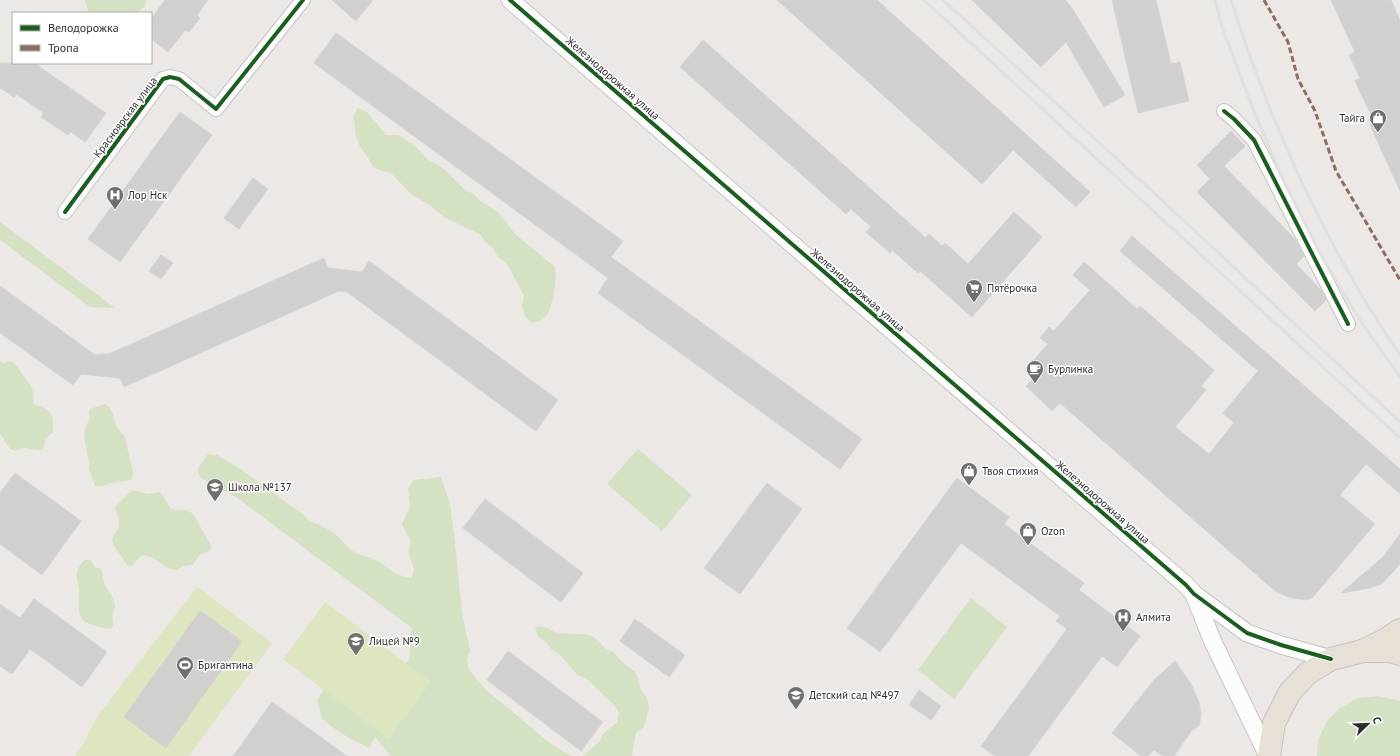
<svg xmlns="http://www.w3.org/2000/svg" width="1400" height="756" viewBox="0 0 1400 756" font-family="'PT Sans',sans-serif">
<style>
.green{fill:#d4e1c3}
.pitch{fill:#dde5c1}
.building{fill:#d2d0ce;stroke:#d6d3d1}
.lines{fill:none;stroke-linecap:round;stroke-linejoin:round}
.minor-casing{stroke:#c6c5c5;stroke-width:16}
.tertiary-casing{stroke:#c6c5c5;stroke-width:19}
.primary-casing{stroke:#c6c5c4;stroke-width:24}
.minor{stroke:#fcfcfb;stroke-width:14}
.tertiary{stroke:#fcfcfb;stroke-width:17}
.primary{stroke:#e6e0d7;stroke-width:22}
.rail{stroke:#dfe0e0;stroke-width:3}
.quiet{stroke:#8d6e63;stroke-width:3;stroke-dasharray:6 3;stroke-linecap:butt}
.cycleway-casing{stroke:#fff;stroke-width:6}
.cycleway{stroke:#1b5e20;stroke-width:4}
.labels{text-anchor:middle;dominant-baseline:central;stroke-width:3;stroke-linejoin:round;paint-order:stroke}
.street-label{font-size:11px;fill:#2e2e2e;stroke:#fff}
.poi-label{font-size:11px;fill:#2e2e2e;stroke:#fff;text-anchor:start}
</style>
<rect width="100%" height="100%" fill="#ebe8e5"/>
<path class="green" d="M85 0H147L144 7 137 13H89Z
M358 108 367 112 386 135H398L414 145 427 159 444 169 465 190 474 194 480 201 499 213 516 235 554 266 556 275 554 295 548 314 540 321 531 323 525 316 522 306 524 296 511 271 506 263 498 257 493 248 486 243 481 235 444 217 430 205 411 194 391 173 382 171 373 167C369 157 361 150 358 142 354 133 356 125 353 116Z
M0 222 115 308 90 307 0 240Z
M0 361 3 363 12 361C16 365 19 369 22 374 30 384 36 391 33 404L42 407 50 412 53 421V432L46 438 43 449 38 450 24 448 15 451 10 449 0 433Z
M105 404C115 410 113 422 119 430 122 434 124 434 125 438L133 473 132 479C127 482 122 481 115 482 108 483 103 488 95 486L89 468 90 463 88 459 84 435 86 426 90 418 89 413 90 409Z
M638 449 692 495 662 531 607 484Z
M208 454 217 455 242 470 305 516 308 520C317 524 327 528 335 534 343 540 347 549 356 553 362 556 370 557 376 560 390 569 395 576 412 578L414 569 408 551 411 542 402 524 410 506 408 488 414 480 441 477 450 504 455 543 462 613 470 651 467 660 469 670 486 690 552 745 572 756H391L375 737 369 748 349 738 328 724 322 718 317 700 329 682 390 683 410 658 409 640 412 628 236 497 201 478 197 470Z
M135 491 149 494 160 492 171 509C181 512 185 507 194 515L211 546 210 551C195 555 201 556 192 565L182 566 178 570C165 571 156 555 142 555L131 566 127 565 113 544 112 539 119 527V522L115 507 130 492Z
M85 560H90L96 568 101 569C103 575 103 583 107 588 112 597 119 605 112 614L113 625 111 629C107 629 86 624 84 621 76 613 80 601 79 591 79 585 76 578 77 572 79 567 81 562 85 560Z
M971 598 1007 627 954 699 918 670Z
M535 627C538 627 541 626 544 627 548 627 551 631 555 632 577 637 591 627 605 649L614 652 620 660 635 672 639 680 641 690 647 697 649 708 644 727 636 732 632 756H583L599 742 603 734 617 722 619 713 614 705 587 679 578 675 559 654 551 649 546 642 538 636Z
M1379 696 1400 701V756H1317L1318 740 1327 721 1340 708 1358 698Z"/>
<path class="pitch" d="M197 587 272 643 189 756H75L83 744 96 718Z
M325 602 431 682 388 739 283 659Z"/>
<path class="building" d="M165 0H208L197 15 200 18 189 32 185 30 168 52 151 39V19Z
M332 0H373L356 21Z
M777 0H877L1090 192 1076 207 1013 150 982 184Z
M972 0H1065L1072 8 1125 95 1104 107 1066 42 1041 67Z
M1112 0H1156L1171 64 1180 62 1189 101 1138 113Z
M1331 0H1391L1400 21V191L1370 125 1375 123 1355 81 1360 78 1349 55 1355 52Z
M336 33 623 241 611 257 862 439 840 469 598 293 608 278 314 63Z
M703 40 926 238 929 234 942 246 945 243 968 264 1014 212 1042 237 972 317 920 271 918 273 892 250 890 253 866 232 871 227 851 209 846 214 680 67Z
M0 63H34L106 113 85 142 71 132 68 135 41 117 44 113 16 94 14 97 0 88Z
M180 112 212 135 120 262 88 239Z
M1231 131 1245 146 1224 166 1294 238 1304 256 1296 264 1321 290 1326 300 1315 311 1197 192 1210 179 1197 165Z
M253 178 268 189 239 229 224 218Z
M1132 236 1400 469V494L1366 464 1340 495 1375 524 1312 598 1305 600 1288 597 1274 590 1060 403 1052 411 1026 386 1034 378 1025 370 1048 344 1040 338 1049 327 1054 331 1090 290 1073 275 1084 262 1137 309 1140 306 1214 370 1201 386 1206 390 1175 427 1209 454 1234 423 1223 413 1258 371 1120 251Z
M161 255 173 263 161 279 149 271Z
M324 258 328 268 362 272 369 261 558 400 536 431 347 292 339 291 124 387 120 378 81 374 73 385 0 333V286L95 355 102 354H109Z
M15 473 81 521 42 575 0 544V493Z
M957 478 1009 517 1004 524 1084 583 1079 590 1140 636 1117 667 1102 656 1028 756H995L981 746 1067 629 1056 621 1060 616 961 543 880 652 847 628Z
M767 483 802 509 740 594 704 568Z
M485 499 583 573 561 602 463 528Z
M1400 534V564L1382 584 1370 588 1341 593 1384 556Z
M34 599 107 652 82 687 30 649 12 674 0 666V604L20 618Z
M200 611 242 641 166 748 124 717Z
M635 619 685 655 669 677 620 641Z
M508 651 603 722 581 751 487 680Z
M1175 661 1191 684 1199 702 1201 715 1199 726 1192 730 1174 756H1163L1154 750 1148 756H1141L1112 733 1154 680Z
M919 690 941 706 931 720 909 705Z
M272 702 347 756H233Z"/>
<g class="lines">
<defs>
<path id="minor" d="M1224 111 1234 119 1254 140 1348 324
M65 212 163 79 170 77 179 79 216 109 303 0"/>
<path id="tertiary" d="M510 0 1186 585 1194 594 1247 633 1281 645 1331 659
M1194 595 1213 642 1268 756"/>
<path id="primary" d="M1364 650 1385 640 1400 630
M1269 756 1274 723 1290 692 1308 673 1331 659 1363 651H1389L1400 654"/>
</defs>
<use href="#minor" class="minor-casing"/>
<use href="#tertiary" class="tertiary-casing"/>
<use href="#primary" class="primary-casing"/>
<use href="#minor" class="minor"/>
<use href="#tertiary" class="tertiary"/>
<use href="#primary" class="primary"/>
<path class="rail" d="M924 0 1400 438
M943 0 1152 191 1400 422
M1215 0 1222 27 1253 109 1284 182 1323 259 1364 326 1400 377
M1231 0C1271 125 1326 247 1400 355"/>
<path class="quiet" d="M1264 0 1288 42 1298 79 1315 111 1336 171 1400 280"/>
<defs>
<path id="cycleway" d="M510 0 1186 585 1194 594 1247 633 1281 645 1331 659
M1224 111 1234 119 1254 140 1348 324
M65 212 163 79 170 77 179 79 216 109 303 0"/>
</defs>
<use href="#cycleway" class="cycleway-casing"/>
<use href="#cycleway" class="cycleway"/>
</g>
<defs>
<symbol id="shop-pin" viewBox="-11 -11 22 30"><path d="M0 17L-7.5 6A9.5 9.5 0 1 1 7.5 6Z" fill="#706f6e" stroke="#fff"/><path d="M-5-2.5h2.3a2.7 3.5 0 0 1 5.4 0H5L5.5 6h-11ZM-1.5-2.5h3a1.5 2.3 0 0 0-3 0Z" fill="#fff"/></symbol>
<symbol id="hospital-pin" viewBox="-11 -11 22 30"><path d="M0 17L-7.5 6A9.5 9.5 0 1 1 7.5 6Z" fill="#706f6e" stroke="#fff"/><path d="M-5-5h3v3.5h4V-5h3V5h-3V1.5h-4V5h-3Z" fill="#fff"/></symbol>
<symbol id="supermarket-pin" viewBox="-11 -11 22 30"><path d="M0 17L-7.5 6A9.5 9.5 0 1 1 7.5 6Z" fill="#706f6e" stroke="#fff"/><path d="M-6-5.5h2.5l.6 2H6L4.5 2H-2.5L-4.4-4H-6ZM-1.5 3.2a1.3 1.3 0 1 0 .1 0ZM3 3.2a1.3 1.3 0 1 0 .1 0Z" fill="#fff"/></symbol>
<symbol id="cafe-pin" viewBox="-11 -11 22 30"><path d="M0 17L-7.5 6A9.5 9.5 0 1 1 7.5 6Z" fill="#706f6e" stroke="#fff"/><path d="M-5.5-4.5H6V0H3Q3 3.5 0 3.5H-2.5Q-5.5 3.5-5.5 0ZM3-3.2v2h1.7v-2ZM-6 4.5H4V6H-6Z" fill="#fff"/></symbol>
<symbol id="school-pin" viewBox="-11 -11 22 30"><path d="M0 17L-7.5 6A9.5 9.5 0 1 1 7.5 6Z" fill="#706f6e" stroke="#fff"/><path d="M0-5L7-2L0 1L-7-2ZM-4 1L0 2.5L4 1V4Q0 6-4 4Z" fill="#fff"/></symbol>
<symbol id="stadium-pin" viewBox="-11 -11 22 30"><path d="M0 17L-7.5 6A9.5 9.5 0 1 1 7.5 6Z" fill="#706f6e" stroke="#fff"/><path d="M0-5a6.5 5 0 1 0 0 10a6.5 5 0 1 0 0-10ZM-3.5-1.8h7v3.6h-7Z" fill="#fff"/></symbol>
</defs>
<g fill-rule="evenodd">
<use href="#shop-pin" x="1368" y="108" width="20" height="27"/>
<use href="#hospital-pin" x="105" y="185" width="20" height="27"/>
<use href="#supermarket-pin" x="964" y="278" width="20" height="27"/>
<use href="#cafe-pin" x="1025" y="359" width="20" height="27"/>
<use href="#shop-pin" x="959" y="461" width="20" height="27"/>
<use href="#school-pin" x="205" y="477" width="20" height="27"/>
<use href="#shop-pin" x="1018" y="521" width="20" height="27"/>
<use href="#hospital-pin" x="1113" y="607" width="20" height="27"/>
<use href="#school-pin" x="346" y="631" width="20" height="27"/>
<use href="#stadium-pin" x="175" y="655" width="20" height="27"/>
<use href="#school-pin" x="786" y="685" width="20" height="27"/>
</g>
<g class="labels">
<g class="street-label">
<text transform="translate(613 78) rotate(41)">Железнодорожная улица</text>
<text transform="translate(125 117) rotate(-53)">Красноярская улица</text>
<text transform="translate(858 290) rotate(41)">Железнодорожная улица</text>
<text transform="translate(1103 502) rotate(41)">Железнодорожная улица</text>
</g>
<g class="poi-label">
<text x="1365" y="118" text-anchor="end">Тайга</text>
<text x="128" y="195">Лор Нск</text>
<text x="987" y="288">Пятёрочка</text>
<text x="1048" y="369">Бурлинка</text>
<text x="982" y="471">Твоя стихия</text>
<text x="228" y="487">Школа №137</text>
<text x="1041" y="531">Ozon</text>
<text x="1136" y="617">Алмита</text>
<text x="369" y="641">Лицей №9</text>
<text x="198" y="665">Бригантина</text>
<text x="809" y="695">Детский сад №497</text>
</g>
</g>
<rect x="12" y="12" width="140" height="52" fill="#ffffff" stroke="#ababab"/>
<rect x="20" y="25" width="20" height="6" fill="#1b5e20" stroke="#ababab"/>
<text x="48" y="32" font-size="12" fill="#2e2e2e">Велодорожка</text>
<rect x="20" y="45" width="20" height="6" fill="#8d6e63" stroke="#ababab"/>
<text x="48" y="52" font-size="12" fill="#2e2e2e">Тропа</text>
<g transform="translate(1368 724) rotate(67)" stroke="#ffffff" stroke-width="3" paint-order="stroke">
<path d="M0-3L7 15L0 10L-7 15Z" fill="#2e2e2e"/>
<text y="-6" font-size="11" font-weight="bold" text-anchor="middle" fill="#2e2e2e">С</text>
</g>
</svg>
